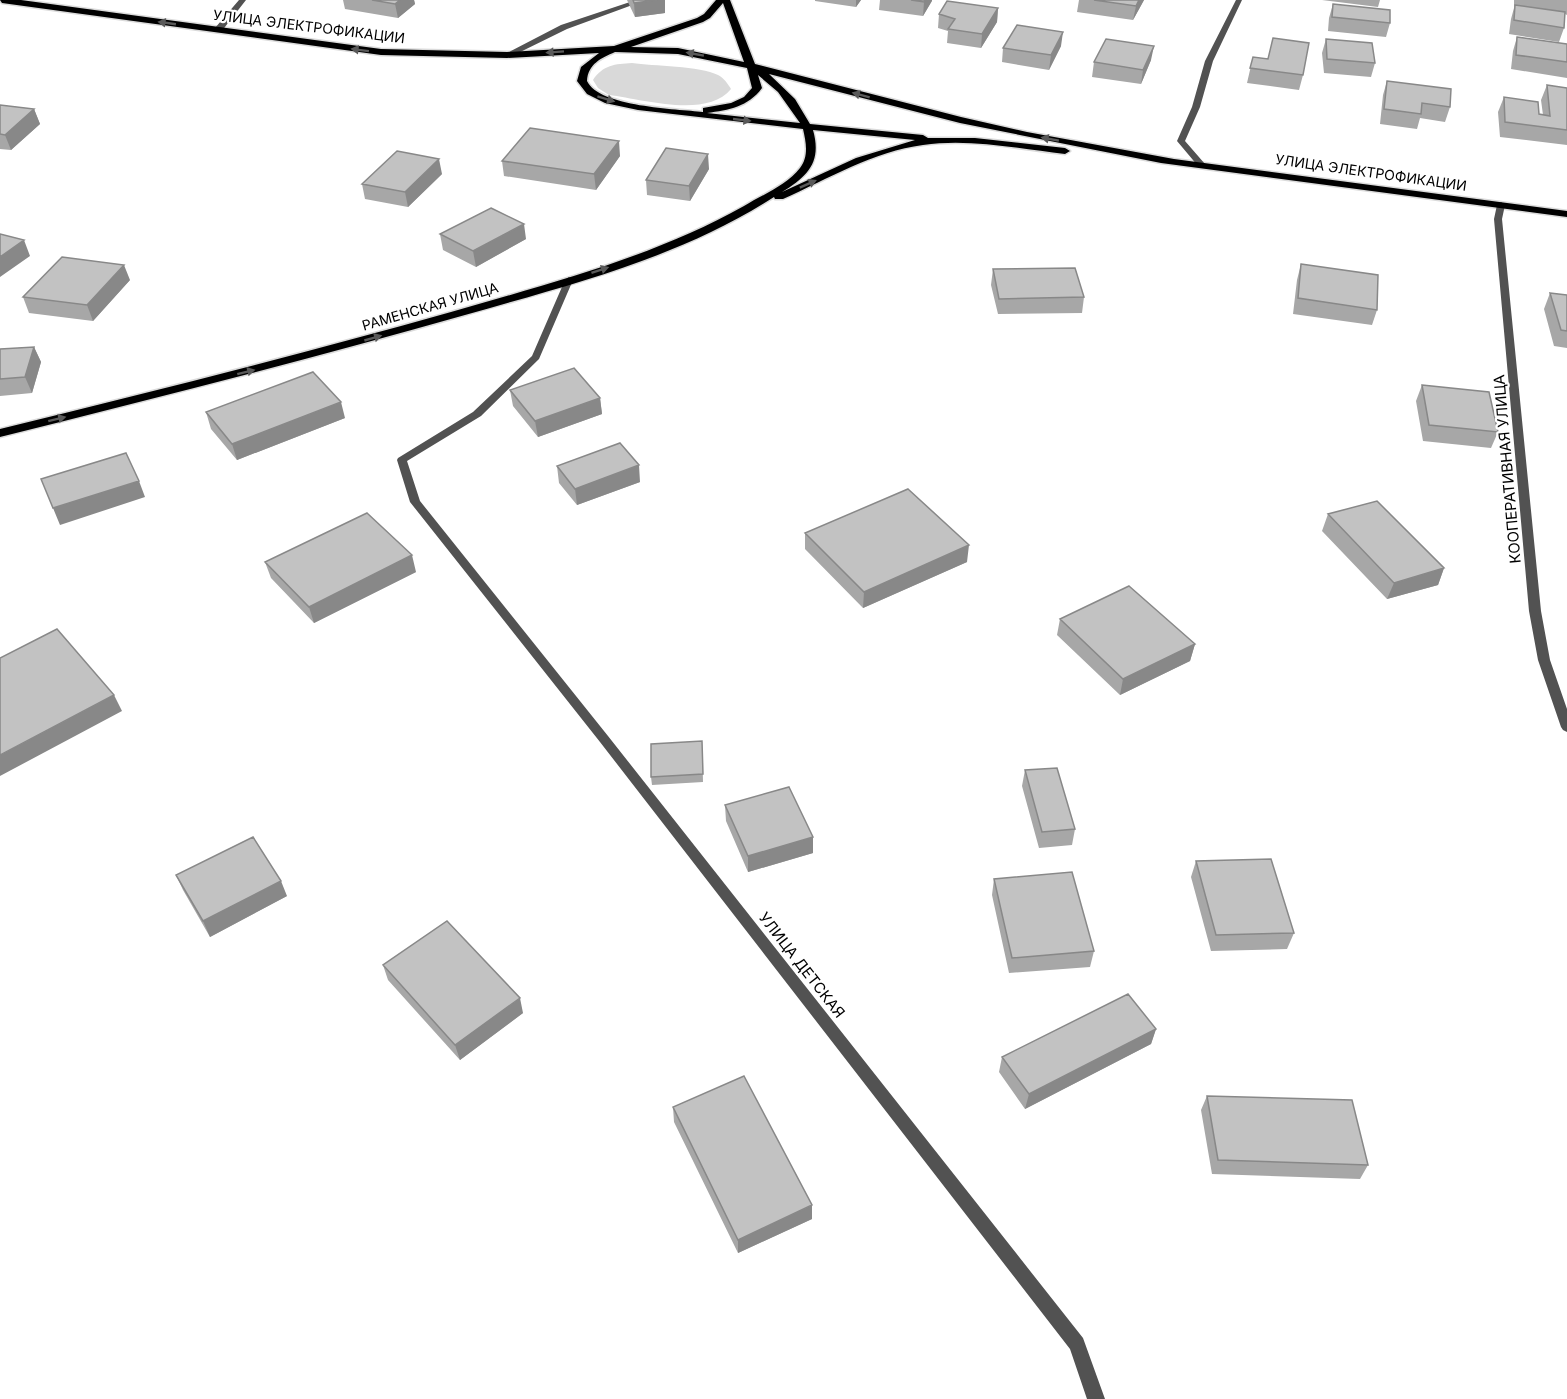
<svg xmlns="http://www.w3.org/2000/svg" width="1567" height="1399" viewBox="0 0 1567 1399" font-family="Inter,sans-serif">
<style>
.green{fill:#d9d9d9}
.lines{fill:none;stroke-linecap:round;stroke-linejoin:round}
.primary-casing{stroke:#dbdbdb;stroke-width:3}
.service{fill:#525252;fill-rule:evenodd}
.minor{fill:#525252;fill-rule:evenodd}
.primary{fill:#000;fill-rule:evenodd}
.wall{fill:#a7a7a7}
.shaded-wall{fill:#888}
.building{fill:#c2c2c2;stroke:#888;stroke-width:1.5}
.oneway{fill:#595959}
.labels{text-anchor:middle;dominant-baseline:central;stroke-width:4.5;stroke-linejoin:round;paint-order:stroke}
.far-street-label{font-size:14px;fill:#000;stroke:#fff}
.street-label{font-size:15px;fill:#000;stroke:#fff}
</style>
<rect width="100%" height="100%" fill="#fff"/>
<path class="green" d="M632 63C653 66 700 66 718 75 724 78 728 84 731 89 707 119 642 99 609 95L598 88 593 80C603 65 615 64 632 63Z"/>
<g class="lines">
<defs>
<path id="primary" d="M0 0H21L381 49 507 52 614 46 697 18 704 14 716 0H730L755 64 961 117 1027 132 1174 159 1567 211V217L1161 163 960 123 769 74 795 99 810 124 923 135 928 138H975L1065 148 1070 151 1065 154C1019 149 970 138 923 145 874 151 828 179 783 199H775L774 197C682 257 570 285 465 315 311 359 156 398 0 437V429C151 392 302 354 451 312 551 283 653 257 744 206 762 195 787 185 800 168 809 156 806 142 803 129L638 110 605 103 587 94 577 81 581 67 599 53 507 58 381 55 2 3ZM723 3 744 62 678 48 631 47 703 22 710 18ZM615 52 678 54 747 68 752 88 744 97 731 103 703 108V112C677 109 599 107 587 81 588 64 601 58 615 52ZM758 75 778 92 800 123 707 113C729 110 748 107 762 88ZM813 130 915 140 856 158 782 192C808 176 822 162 813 130Z"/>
</defs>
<use href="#primary" class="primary-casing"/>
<path class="service" d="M239 0H246L221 32H215V28Z
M636 0H646L567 29 510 57 503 55 561 25Z
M569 277 573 280 539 359 481 416 407 461 420 501 608 736 1083 1338 1105 1399H1087L1070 1349 600 742 410 502 397 460 398 458 473 412 532 356 565 280Z"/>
<path class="minor" d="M1236 0H1242L1213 61 1200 107 1185 141 1205 164 1201 166H1198L1177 141 1192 107 1205 61Z
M1501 202 1505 205 1502 219 1541 611 1550 660 1567 709V732L1563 730 1561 727 1538 660 1529 611 1494 219 1497 205Z"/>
<use href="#primary" class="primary"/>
</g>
<path class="wall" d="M343 0H414L415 4 398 18 345 9Z
M627 0H665V13L635 17Z
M815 0H861L856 7 815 1Z
M880 0H932L923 16 879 10Z
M1079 0H1144L1133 20 1077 12Z
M1322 0H1380L1378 7Z
M1514 0H1567V15L1565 14 1564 28 1559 42 1509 34 1511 19 1514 8Z
M1333 4 1390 23 1386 37 1328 31 1329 18Z
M998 8 997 22 981 48 947 43 948 31 938 28 939 14Z
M1517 37 1567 44V78L1511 69 1513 51Z
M1326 39 1375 63 1371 77 1324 73 1322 53Z
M1061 46 1049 70 1002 62 1003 48Z
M1253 57 1268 59 1303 75 1299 90 1247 83Z
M1151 60 1141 84 1092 77 1094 62Z
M1387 81 1450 107 1445 122 1420 118 1417 129 1380 124 1383 95Z
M1547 85 1567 88V145L1500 137 1498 112 1504 97 1539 114 1543 115 1541 100Z
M0 105 34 109 40 124 11 150 0 149Z
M620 156 596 190 504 176 502 161Z
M709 169 690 201 647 195 646 180Z
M442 174 408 207 365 199 362 184Z
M440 234 526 239 476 267 443 250Z
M1301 264 1377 310 1372 325 1293 314 1297 280Z
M993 269 1084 297 1082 313 998 314 991 285Z
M130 280 93 321 29 313 23 297Z
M1550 293 1567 295V348L1554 346 1544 309Z
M34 347 41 362 32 393 0 396V349Z
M1422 385 1498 432 1491 448 1423 441 1416 401Z
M510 390 600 398 602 414 538 437 513 406Z
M206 412 345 418 237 460 211 429Z
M557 466 640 482 577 505 559 483Z
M1328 514 1444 568 1438 585 1387 599 1322 531Z
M805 533 967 562 863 608 805 549Z
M265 562 416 572 314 623 271 578Z
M1060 619 1195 644 1190 661 1120 695 1057 635Z
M702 741 703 782 652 785 651 777Z
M1025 770 1075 829 1072 845 1039 848 1022 786Z
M725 805 813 853 748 872 726 821Z
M1196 861 1294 933 1287 949 1211 951 1191 877Z
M176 875 287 896 210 937 183 890Z
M994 879 1094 951 1090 967 1009 973 992 895Z
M383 965 523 1013 460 1060 388 980Z
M1156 1029 1151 1044 1025 1109 999 1072 1002 1057Z
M1207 1096 1368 1165 1360 1179 1212 1174 1201 1110Z
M673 1107 812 1219 738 1253 674 1122Z"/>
<path class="shaded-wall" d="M400 0H414L415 4 398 18 395 4Z
M657 0H665V13L635 17 634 3Z
M856 0H861L856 7Z
M925 0H932V1L923 16 924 2Z
M1139 0H1144L1133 20 1136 6Z
M998 8 997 22 981 48 982 34Z
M1063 32 1061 46 1049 70 1051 55Z
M1154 46 1151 60 1141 84 1143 70Z
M34 109 40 124 11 150 5 135Z
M619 141 620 156 596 190 594 174Z
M708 154 709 169 690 201 689 186Z
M439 159 442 174 408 207 405 192Z
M524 224 526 239 476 267 473 251Z
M24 240 30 256 0 277V257Z
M124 265 130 280 93 321 87 305Z
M34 347 41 362 32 393 25 377Z
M600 398 602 414 538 437 535 421Z
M341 402 345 418 237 460 232 444Z
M639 465 640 482 577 505 575 489Z
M139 481 145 497 60 525 53 508Z
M969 545 967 562 863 608 864 592Z
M412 555 416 572 314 623 309 607Z
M1444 568 1438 585 1387 599 1394 583Z
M1195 644 1190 661 1120 695 1123 679Z
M114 695 122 711 0 776V755Z
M813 837V853L748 872V856Z
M281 881 287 896 210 937 203 921Z
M520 998 523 1013 460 1060 455 1045Z
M1156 1029 1151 1044 1025 1109 1029 1094Z
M812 1205V1219L738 1253V1240Z"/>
<path class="building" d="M372 0H400L395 4Z
M633 0H657L634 3Z
M911 0H925L924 2Z
M1094 0H1139L1136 6Z
M947 1 998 8 982 34 948 29 955 19 939 14Z
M1333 4 1390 10V23L1332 17Z
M1515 5 1565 12 1564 28 1514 20Z
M1017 25 1063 32 1051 55 1003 48Z
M1517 37 1567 44V62L1516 55Z
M1273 38 1309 43 1303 75 1250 68 1253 57 1268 59Z
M1106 39 1154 46 1143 70 1094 62Z
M1326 39 1372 43 1375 63 1327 59Z
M1387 81 1451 89 1450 107 1422 103 1421 114 1384 109Z
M1547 85 1567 88V130L1505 122 1504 97 1538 102 1539 114 1550 116Z
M0 105 34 109 5 135 0 134Z
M530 128 619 141 594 174 502 161Z
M666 148 708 154 689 186 646 180Z
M397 151 439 159 405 192 362 184Z
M491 208 524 224 473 251 440 234Z
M0 234 24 240 0 257Z
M62 257 124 265 87 305 23 297Z
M1301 264 1378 275 1377 310 1298 298Z
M1075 268 1084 297 999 299 993 269Z
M1550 293 1567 295V331L1561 330Z
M34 347 25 377 0 379V349Z
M574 368 600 398 535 421 510 390Z
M313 372 341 402 232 444 206 412Z
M1422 385 1489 392 1498 432 1429 425Z
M620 443 639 465 575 489 557 466Z
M126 453 139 481 53 508 41 479Z
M908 489 969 545 864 592 805 533Z
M1377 501 1444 568 1394 583 1328 514Z
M367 513 412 555 309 607 265 562Z
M1129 586 1195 644 1123 679 1060 619Z
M57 629 114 695 0 755V658Z
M702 741 703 774 651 777V744Z
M1057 768 1075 829 1042 832 1025 770Z
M789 787 813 837 748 856 725 805Z
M253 837 281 881 203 921 176 875Z
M1271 859 1294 933 1216 935 1196 861Z
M1072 872 1094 951 1012 958 994 879Z
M447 921 520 998 455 1045 383 965Z
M1128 994 1156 1029 1029 1094 1002 1057Z
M744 1076 812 1205 738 1240 673 1107Z
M1207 1096 1352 1100 1368 1165 1218 1160Z"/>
<defs><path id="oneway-solid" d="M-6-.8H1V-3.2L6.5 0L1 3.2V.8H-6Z" transform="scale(1.5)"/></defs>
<g class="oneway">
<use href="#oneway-solid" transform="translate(167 23) rotate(-172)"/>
<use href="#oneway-solid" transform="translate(360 50) rotate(-173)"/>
<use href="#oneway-solid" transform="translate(555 52) rotate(176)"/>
<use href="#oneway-solid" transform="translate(695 54) rotate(-170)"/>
<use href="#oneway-solid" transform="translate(861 95) rotate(-165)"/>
<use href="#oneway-solid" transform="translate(606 99) rotate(17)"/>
<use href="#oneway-solid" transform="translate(742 120) rotate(6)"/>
<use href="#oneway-solid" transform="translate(1050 139) rotate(-170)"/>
<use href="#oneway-solid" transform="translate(808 184) rotate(-24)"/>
<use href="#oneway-solid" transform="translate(600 270) rotate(-18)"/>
<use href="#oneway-solid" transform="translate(373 338) rotate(-16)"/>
<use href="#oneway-solid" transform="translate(246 372) rotate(-14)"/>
<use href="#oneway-solid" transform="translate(57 419) rotate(-14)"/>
</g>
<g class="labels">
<g class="far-street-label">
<text transform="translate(309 26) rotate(7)">УЛИЦА ЭЛЕКТРОФИКАЦИИ</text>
<text transform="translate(1371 172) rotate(8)">УЛИЦА ЭЛЕКТРОФИКАЦИИ</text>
<text transform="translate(430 306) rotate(-16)">РАМЕНСКАЯ УЛИЦА</text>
</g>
<g class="street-label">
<text transform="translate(1507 469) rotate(-95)">КООПЕРАТИВНАЯ УЛИЦА</text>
<text transform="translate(802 965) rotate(52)">УЛИЦА ДЕТСКАЯ</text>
</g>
</g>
</svg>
